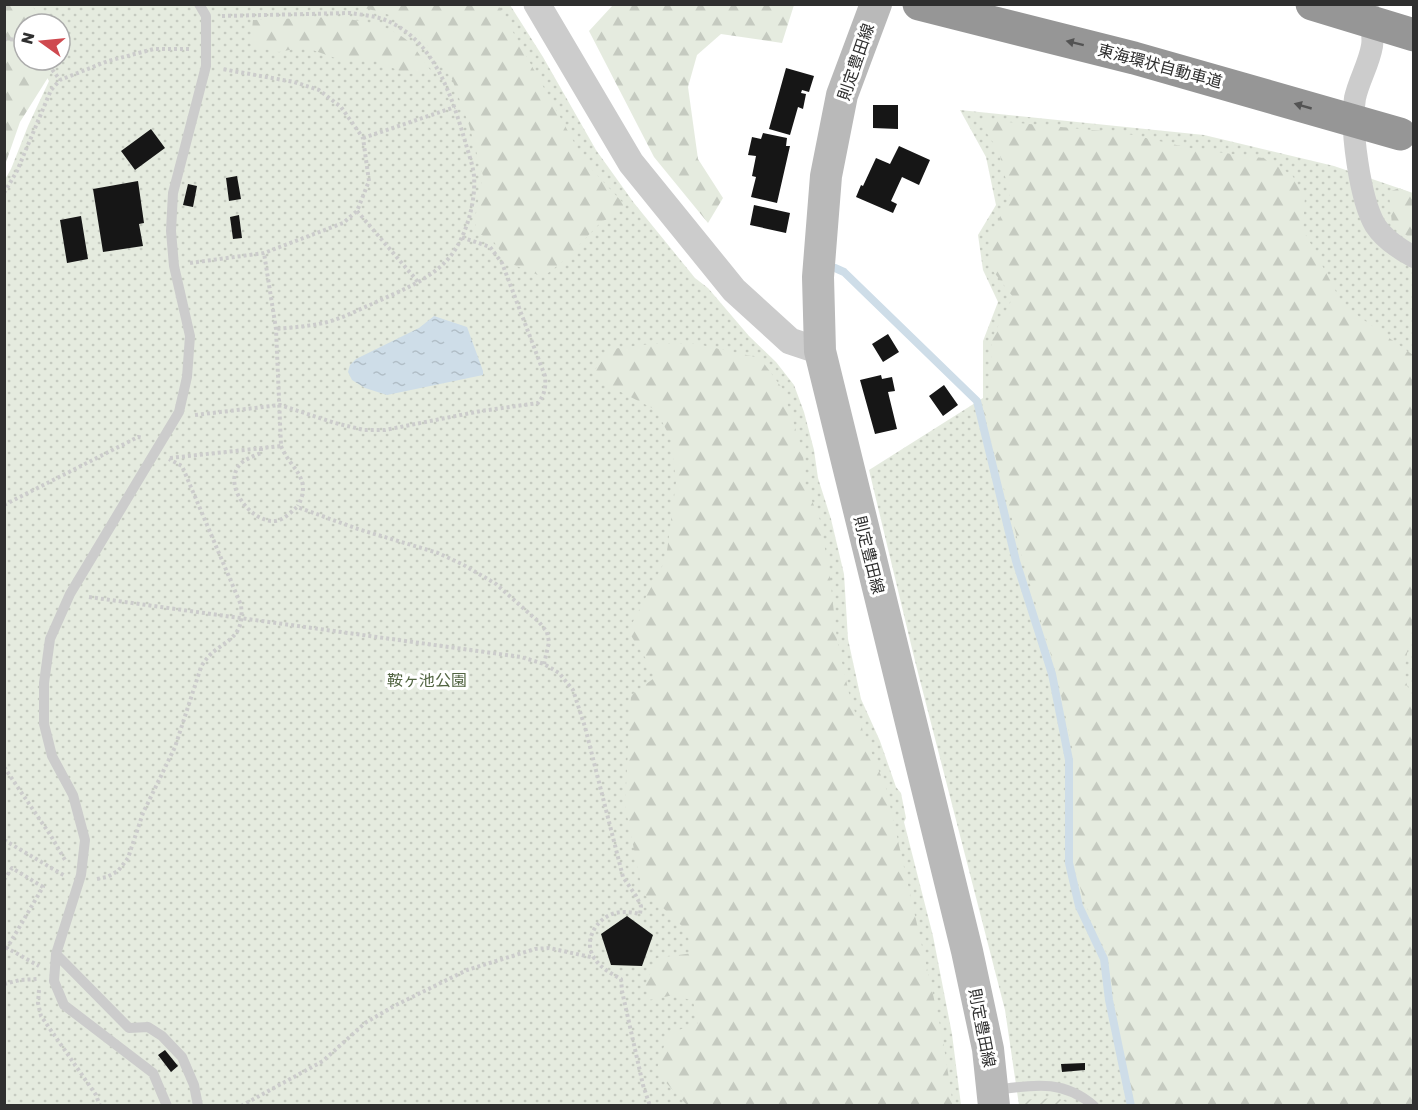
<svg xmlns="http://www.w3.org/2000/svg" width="1418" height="1110" viewBox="0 0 1418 1110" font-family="Rubik,'Noto Sans JP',sans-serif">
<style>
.grass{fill:url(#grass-dots)}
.forest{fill:url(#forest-firs)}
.garden{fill:url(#garden-furrows)}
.water{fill:url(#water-ripples)}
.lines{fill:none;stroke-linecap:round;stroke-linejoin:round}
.stream{stroke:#cedde8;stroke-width:8}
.building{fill:#161616}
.path{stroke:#ccc;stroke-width:4;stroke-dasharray:3 3;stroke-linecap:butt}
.service{stroke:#ccc;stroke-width:10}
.minor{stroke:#ccc;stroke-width:22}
.tertiary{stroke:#ccc;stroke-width:27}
.secondary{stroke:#b9b9b9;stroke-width:32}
.motorway-bridge{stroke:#969696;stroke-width:33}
.oneway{fill:#535353}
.labels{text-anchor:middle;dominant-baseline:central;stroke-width:6;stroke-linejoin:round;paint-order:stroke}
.street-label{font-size:16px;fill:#2f2f2f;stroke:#fff}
.park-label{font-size:16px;fill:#526542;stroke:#fff}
</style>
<defs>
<pattern id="grass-dots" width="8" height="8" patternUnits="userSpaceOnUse" patternTransform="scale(1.5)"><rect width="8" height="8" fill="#e5ebdf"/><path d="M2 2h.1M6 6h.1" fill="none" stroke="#c5cac0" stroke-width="1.8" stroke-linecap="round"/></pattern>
<pattern id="forest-firs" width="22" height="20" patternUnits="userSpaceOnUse" patternTransform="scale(1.5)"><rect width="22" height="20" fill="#e5ebdf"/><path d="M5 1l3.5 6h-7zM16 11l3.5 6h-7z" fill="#c5cac0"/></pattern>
<pattern id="garden-furrows" width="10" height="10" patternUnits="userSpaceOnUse" patternTransform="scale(1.5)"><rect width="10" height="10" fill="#e5ebdf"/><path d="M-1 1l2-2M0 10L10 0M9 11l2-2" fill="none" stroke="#c5cac0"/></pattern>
<pattern id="water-ripples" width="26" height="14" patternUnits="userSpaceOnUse" patternTransform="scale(1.5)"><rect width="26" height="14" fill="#cedde8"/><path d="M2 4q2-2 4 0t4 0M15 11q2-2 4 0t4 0" fill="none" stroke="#b1bec7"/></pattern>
</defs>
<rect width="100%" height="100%" fill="#fff"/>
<path class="grass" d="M5 5H510L543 57 596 150 634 203 695 278 708 288 749 336 776 362 794 385 804 412 814 450 818 478 831 519 844 574 848 639 861 699 880 741 896 787 901 793 906 818 904 822 933 936 952 1034 961 1105H5L4 181 11 169 28 126 49 81 37 60H60V24H24Z
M960 110 1204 135 1334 166 1413 193V1105H1019L1005 1010 915 661 869 470 983 398V341L998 302 983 270 978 235 996 205 986 157Z"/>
<path class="forest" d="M5 4 32 5 43 24H24V60H59L20 122 5 165Z
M354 5H498L585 162 624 204 617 216 602 221 566 259 543 277 509 263 494 242 476 232V213L483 176 469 125 452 79 427 45 397 17Z
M613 5H794L782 43 721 34 697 55 688 87 698 159 723 198 708 223 654 157 589 31Z
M330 17C359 20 394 24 414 47 420 55 425 63 431 71L407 74 376 61 338 59 304 47 279 52 260 48 251 38 253 20Z
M977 119 1124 133 1194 149 1263 158 1292 175 1305 196 1303 229 1343 305 1413 355 1414 619 1403 674 1414 704 1413 1105H1135L1120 1040 1108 957 1102 939 1084 901 1073 863 1075 760 1056 672 1023 560 983 410 990 397 992 338 1013 297 990 267 991 234 1010 197 999 151Z
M1399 188 1413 194V240L1392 225 1389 192Z
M650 344H697L760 358 782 388 803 452 805 484 820 520 830 577 837 640 851 702 886 788 942 1034 953 1105H687L656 1072 668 1033 698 1024 693 1001 674 995 649 1000 645 985 657 958 693 953 686 930 661 906 643 894 625 805 631 695 657 676 628 631 666 559 676 482 671 439 656 410 613 388 593 372 612 349Z"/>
<path class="garden" d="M1057 1098 1073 1105H1022L1021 1100Z"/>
<path class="water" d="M434 316 467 327 483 371V375L387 395 365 388 352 380 348 372 350 365 356 359 419 328Z"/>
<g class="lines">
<path class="stream" d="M835 268 844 272 977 401 1016 561 1052 674 1069 760V863L1079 906 1104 959 1109 1000 1131 1106"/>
</g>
<path class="building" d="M786 68 814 76 809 92 802 90 801 93 806 94 803 109 798 107 790 135 769 129Z
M873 105H898V129L873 128Z
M151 129 165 148 135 170 121 151Z
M763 133 787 138 786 146H790L777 203 751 197 756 177 752 176 756 156 748 155 752 137 761 139Z
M899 146 930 160 919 185 902 177 891 201 897 204 893 213 856 197 861 185 863 186 876 158 890 164Z
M237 176 241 199 229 201 226 178Z
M138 181 144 223 139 224 143 246 103 252 93 189Z
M188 184 197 186 193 207 183 205Z
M754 205 790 213 786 233 750 225Z
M239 215 242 238 233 239 230 217Z
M81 216 88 259 67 263 60 220Z
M888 334 899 352 883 362 872 344Z
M881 375 882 379 892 377 895 391 888 392 897 429 875 434 860 380Z
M944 385 958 405 943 416 929 396Z
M627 916 653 935 642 966 611 965 601 934Z
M165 1050 178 1066 171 1072 158 1055Z
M1085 1063V1070L1062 1072 1061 1064Z"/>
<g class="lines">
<path class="path" d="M222 16 350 13C363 15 378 16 390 22 435 43 452 97 465 141 468 152 473 165 474 176 476 202 466 238 449 258 429 281 399 291 372 304 360 309 347 316 334 320 316 326 296 327 276 329
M4 39 24 40
M45 60 60 80
M363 138 455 107
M4 193 17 171 51 90 60 80 108 61 154 49H191
M357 211 419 283
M190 263 264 253 343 223 357 211 369 181 363 138 341 107 319 90 294 82 222 69
M195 415 280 405 335 423 364 430H385L481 411 538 403C545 394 546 387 545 376L502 263 490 247 461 237
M281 446C290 469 313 477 298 506
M261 448V453C254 456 242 460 238 467 224 488 252 522 274 521 283 521 291 512 297 507L358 529 438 553 462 564 496 584 539 622 547 632 549 642 544 664
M170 458 281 446 276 329 264 253
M4 505 138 437 143 438
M89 597 521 657 544 664 559 673 573 690 585 727 623 877 636 896 641 906 640 914C631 912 621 911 612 914 596 920 584 940 593 956 599 967 610 973 621 979L622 991 643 1085 650 1106
M4 767 51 836 65 860
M4 840 65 876
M97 879 107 877 118 871 128 858 143 813 175 747 201 667C216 639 246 645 241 605L182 466 169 459
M4 880 12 868 43 887 7 948 39 966
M4 984 20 980 38 979
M39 990 38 1003 41 1016 96 1095 100 1106
M241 1106 323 1061 365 1023 394 1006 467 970 535 949 549 948 595 958"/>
<path class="service" d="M56 954 129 1028 148 1027 162 1036 182 1057 194 1085 198 1106
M996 1090C1034 1085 1063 1079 1094 1106
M167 1106 153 1073 64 1005 54 981 56 954 81 875 85 840 73 795 52 756 44 724V683L50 639 70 594 179 412 187 377 190 336 174 266 171 231 173 193 206 66V16L199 4"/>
<path class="minor" d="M1368 9C1370 20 1374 35 1372 46 1369 64 1359 80 1355 98 1350 128 1360 199 1375 225 1384 239 1399 249 1414 257"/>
<path class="tertiary" d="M537 4 631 163 734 290 790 341 820 351"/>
<path class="secondary" d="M876 4 842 95 826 176 818 277 820 351 967 951 988 1049 994 1106"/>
<path class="motorway-bridge" d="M919 4 1134 58 1400 134
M1312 4 1414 35"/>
</g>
<defs><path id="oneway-solid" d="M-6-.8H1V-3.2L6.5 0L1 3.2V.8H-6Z" transform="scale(1.5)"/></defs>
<g class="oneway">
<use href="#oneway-solid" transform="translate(1075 43) rotate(-166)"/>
<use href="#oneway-solid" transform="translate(1303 106) rotate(-164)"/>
</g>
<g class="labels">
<g class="street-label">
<text transform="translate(856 62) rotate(-71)">則定豊田線</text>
<text transform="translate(1160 66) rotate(15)">東海環状自動車道</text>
<text transform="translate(869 555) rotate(76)">則定豊田線</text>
<text transform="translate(982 1028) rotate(79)">則定豊田線</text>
</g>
<g class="park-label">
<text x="427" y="680">鞍ヶ池公園</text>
</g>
</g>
<rect width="1418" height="1110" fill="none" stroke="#2f2f2f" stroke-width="12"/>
<g transform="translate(42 42) rotate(285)"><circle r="28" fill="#ffffff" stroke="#acacac" stroke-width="1.5"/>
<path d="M0-4.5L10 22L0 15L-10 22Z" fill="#cf494f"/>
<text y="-9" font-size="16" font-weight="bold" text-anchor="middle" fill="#2f2f2f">N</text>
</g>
</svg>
